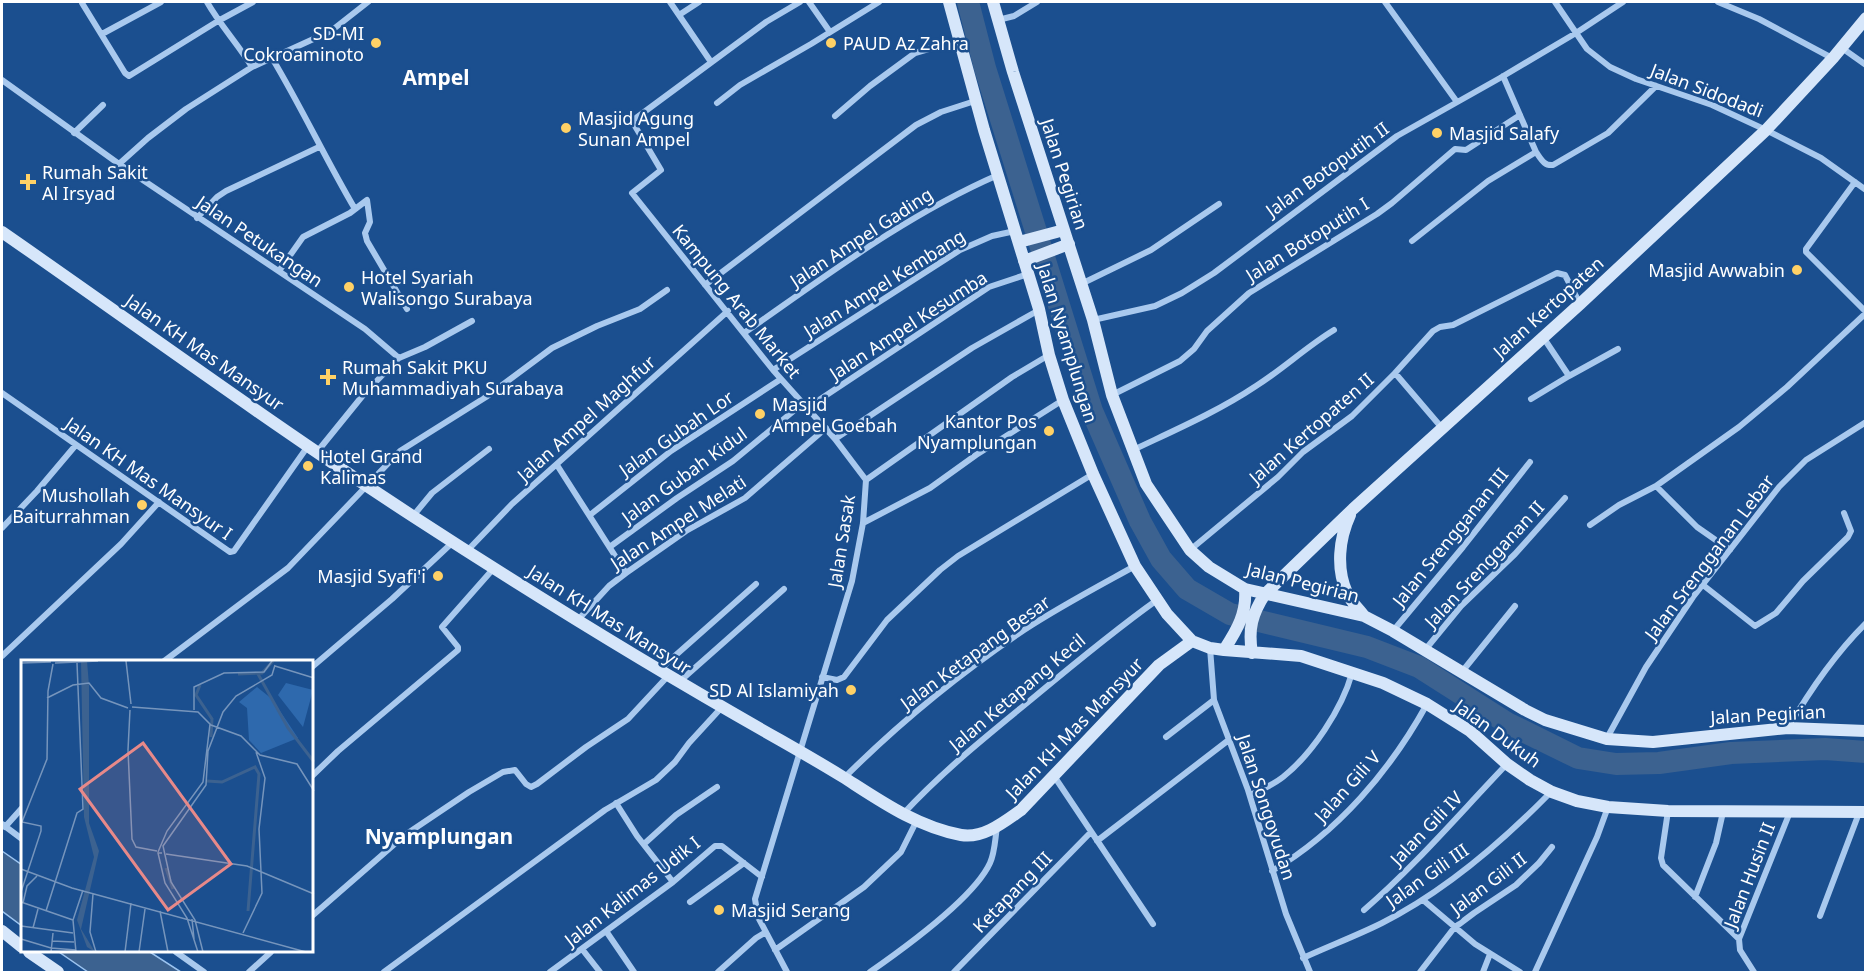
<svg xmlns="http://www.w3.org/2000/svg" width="1867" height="974" viewBox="0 0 1867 974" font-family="'Noto Sans',sans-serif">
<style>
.water{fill:#3c6290;stroke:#9cc4f0;stroke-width:1.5}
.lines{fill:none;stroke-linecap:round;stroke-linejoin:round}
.river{stroke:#3c6290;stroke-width:22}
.street{stroke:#a9c9ee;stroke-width:6}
.secondary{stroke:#d6e6fa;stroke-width:12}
.poi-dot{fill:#ffd166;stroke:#1b4f8f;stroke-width:2}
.labels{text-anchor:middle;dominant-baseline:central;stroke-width:5;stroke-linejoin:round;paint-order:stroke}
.poi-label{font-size:18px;fill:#fff;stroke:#1b4f8f;text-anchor:start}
.street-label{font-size:18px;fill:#fff;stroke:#1b4f8f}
.quarter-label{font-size:21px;font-weight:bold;fill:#fff;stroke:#1b4f8f}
.inset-river{fill:none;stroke:#3c6290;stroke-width:3}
.inset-road{fill:none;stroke:#7695bc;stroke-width:1.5}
.view{fill:#e88989;fill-opacity:0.15;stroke:#e88989;stroke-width:3}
.inset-edge{fill:none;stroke:#fff;stroke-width:3}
</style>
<rect width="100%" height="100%" fill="#1b4f8f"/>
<path class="water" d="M2 851 22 865V926L2 911Z
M59 952H150L181 972H88Z"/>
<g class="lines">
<path class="river" d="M968 2 985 68 1092 411 1140 521 1161 559 1187 589 1230 614 1367 647 1419 667 1507 723 1578 758 1616 764 1659 763 1731 753 1825 749 1866 752"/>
<path class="street" d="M207 2C220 25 238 44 252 67
M670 2 711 62
M800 2 766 22 632 121 661 170 632 193 773 370 835 439 866 480
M809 2 830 32
M1385 2 1457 102
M1555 2 1587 49 1610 67 1636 79 1712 105 1766 130 1821 158 1866 190
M1718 2 1759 19 1832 58
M82 3 125 73 129 76 218 21 253 2
M679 15 699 2
M998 20 1014 16 1037 2
M102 34 161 2
M1842 48 1866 65
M272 58C302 108 326 160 355 209
M1503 76 1536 152C1541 159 1544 166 1553 165L1608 133 1656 86
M2 80 119 164 365 329 399 358
M717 103 740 85 811 44 879 2
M835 116 870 86 915 53 932 48 960 45
M74 133 103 105
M119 164 148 138 186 109 252 67 331 31 368 2
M1855 182 1806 249V252L1866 312
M197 218 217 197 226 191 319 147
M1412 241 1488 181 1536 152
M279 271 303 237 350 213 367 200 370 222 365 233 367 241 407 309
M1081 284 1151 250 1219 204
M705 285 916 125 941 112 975 101
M1093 320 1155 306 1182 293 1214 273 1397 136 1500 78 1576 33 1623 2
M744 333C826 276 906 215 998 175
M1543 337 1569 376
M773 370 960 250 992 236 1015 231
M1395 373 1433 331 1440 327 1453 325 1557 273 1565 275 1580 304
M2 393 230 552 234 551 308 446
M1112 395 1180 361 1194 349 1207 331 1249 293 1377 214 1392 203 1455 149 1466 150 1520 115
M1531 399 1569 376 1618 349
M807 408 989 287 1028 274
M835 439 972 348 1039 310
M1133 450C1175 430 1217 412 1256 386 1283 369 1306 347 1334 330
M317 452 364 394 399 358 425 347 472 321
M557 465 626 573
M1656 486 1697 527 1730 550
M590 515 671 451 781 379
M413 516 432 493 489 449
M863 523 930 488 976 455 1063 400
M1590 525 1619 505 1656 486 1739 427 1787 387 1866 313
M2 528 37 491 75 446
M611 546 677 498 733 461 802 404
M1190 550 1278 477 1303 452 1352 416 1395 373 1442 428
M467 551 512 504 728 311
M1703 585 1755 626 1776 613 1803 581 1848 537 1851 531 1844 513
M577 621 609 586 626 573 686 531 745 498 826 428
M1393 631 1463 547 1530 462
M1210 648 1214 700 1248 790 1286 914 1310 972
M1425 650 1461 606 1515 554 1565 498
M2 656 121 544 159 502
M163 662 288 568 400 451 486 397 552 348 597 326 640 309 667 290
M312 667 392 599 453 542
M659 670 756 584
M1461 673 1515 606
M822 677 837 680 844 677 887 620 940 570 958 556 1093 474
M679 682 784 589
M1788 728C1810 690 1835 654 1866 623
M1166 737 1214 700
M1607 738 1646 667 1693 597 1779 487 1806 460 1866 422
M312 776 338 751 458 650V647L442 627 494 568
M1054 776 1153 924
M844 778C899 723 959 674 1024 630 1059 607 1097 587 1135 566
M1250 795C1261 790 1273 785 1283 777 1312 754 1342 709 1352 673
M616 803 637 836 673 882
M1668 811 1661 858 1663 865 1739 939
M903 814C941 773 984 738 1027 703 1069 668 1112 632 1157 600
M2 824 22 839
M5 827 22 808
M1097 841 1230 739
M644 844 676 815 717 787
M1272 871C1338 832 1390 771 1427 704
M1695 897 1716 843 1723 812
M1423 900 1475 944 1520 972
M690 902 744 863
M1364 910C1416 865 1460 813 1507 764
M312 916 405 835 469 792 503 772 515 770 526 784 531 787 537 784 586 747 628 719 668 676
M1820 916 1859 813
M606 931 634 972
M582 949 600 972
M775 950 864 887 901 852 917 820
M176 952 204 972
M1303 958C1329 946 1356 936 1382 923 1446 891 1502 842 1551 792
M249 972 271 952
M384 972 605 810 656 780 675 762 689 743 722 707
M550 972 673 882 715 846H722L762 877
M718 972 756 938 766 932
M787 972 758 917 755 899 852 581 863 523 866 480 1012 377 1049 355
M870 972C903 949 974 898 990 863 995 852 995 839 997 827
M954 972 1091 832
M1420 972 1454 928 1474 913 1516 885 1539 863 1552 847
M1483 972 1490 954
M1535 972 1597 837 1608 807
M1754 972 1740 950 1739 939 1790 812"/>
<path class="secondary" d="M949 2 984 130 1039 309 1049 355 1063 400 1093 474 1135 566 1167 614 1192 641 1210 648 1224 650 1301 656 1383 683 1427 704 1470 731 1507 764 1530 780 1552 792 1577 801 1608 807 1668 811 1866 812
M993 2 1013 72 1093 320 1112 395 1146 484 1190 550 1209 567 1245 589 1364 616 1393 631 1525 710 1545 720 1607 739 1653 742 1788 728 1866 731
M2 232C139 327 274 426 414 517 534 595 656 670 780 740 801 752 822 764 843 777 879 800 917 827 961 835 983 839 1004 822 1021 810L1159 665 1192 641
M1019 242 1064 230
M1024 261 1069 244
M1350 515C1339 539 1336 568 1347 593 1350 601 1359 609 1364 616
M1224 650C1237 630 1247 613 1245 589
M1252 653C1248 629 1252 614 1265 594L1353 509 1580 304 1766 130 1833 58 1866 18
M2 931 22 947
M29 952 58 972"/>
</g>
<g class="poi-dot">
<circle cx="376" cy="43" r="6"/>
<circle cx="831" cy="43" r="6"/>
<circle cx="566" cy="128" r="6"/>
<circle cx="1437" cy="133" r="6"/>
<path d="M25 173h6v6h6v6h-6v6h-6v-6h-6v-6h6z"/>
<circle cx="1797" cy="270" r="6"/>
<circle cx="349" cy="287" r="6"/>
<path d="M325 368h6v6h6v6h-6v6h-6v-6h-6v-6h6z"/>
<circle cx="760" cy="414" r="6"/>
<circle cx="1049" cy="431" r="6"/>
<circle cx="308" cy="466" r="6"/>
<circle cx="142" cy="505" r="6"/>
<circle cx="438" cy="576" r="6"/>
<circle cx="851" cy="690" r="6"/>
<circle cx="719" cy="910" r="6"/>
</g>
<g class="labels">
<g class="poi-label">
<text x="364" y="33" text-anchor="end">SD-MI<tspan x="364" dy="21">Cokroaminoto</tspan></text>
<text x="843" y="43">PAUD Az Zahra</text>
<text x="578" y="118">Masjid Agung<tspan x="578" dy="21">Sunan Ampel</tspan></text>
<text x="1449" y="133">Masjid Salafy</text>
<text x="42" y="172">Rumah Sakit<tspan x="42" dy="21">Al Irsyad</tspan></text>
<text x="1785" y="270" text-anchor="end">Masjid Awwabin</text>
<text x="361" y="277">Hotel Syariah<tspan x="361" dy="21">Walisongo Surabaya</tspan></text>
<text x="342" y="367">Rumah Sakit PKU<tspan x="342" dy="21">Muhammadiyah Surabaya</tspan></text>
<text x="772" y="404">Masjid<tspan x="772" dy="21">Ampel Goebah</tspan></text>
<text x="1037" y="421" text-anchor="end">Kantor Pos<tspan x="1037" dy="21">Nyamplungan</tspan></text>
<text x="320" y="456">Hotel Grand<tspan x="320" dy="21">Kalimas</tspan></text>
<text x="130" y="495" text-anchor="end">Mushollah<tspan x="130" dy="21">Baiturrahman</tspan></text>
<text x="426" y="576" text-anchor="end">Masjid Syafi'i</text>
<text x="839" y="690" text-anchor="end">SD Al Islamiyah</text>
<text x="731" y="910">Masjid Serang</text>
</g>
<g class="street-label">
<text transform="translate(1707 90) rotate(21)">Jalan Sidodadi</text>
<text transform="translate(1327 169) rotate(-36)">Jalan Botoputih II</text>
<text transform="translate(1065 174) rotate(72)">Jalan Pegirian</text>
<text transform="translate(861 237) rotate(-33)">Jalan Ampel Gading</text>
<text transform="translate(1307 239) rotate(-32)">Jalan Botoputih I</text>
<text transform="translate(260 241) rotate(34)">Jalan Petukangan</text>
<text transform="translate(884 283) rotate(-32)">Jalan Ampel Kembang</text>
<text transform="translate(737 301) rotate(51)">Kampung Arab Market</text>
<text transform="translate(1548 307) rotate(-42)">Jalan Kertopaten</text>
<text transform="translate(908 325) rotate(-33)">Jalan Ampel Kesumba</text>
<text transform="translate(1068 343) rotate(73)">Jalan Nyamplungan</text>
<text transform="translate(205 352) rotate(35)">Jalan KH Mas Mansyur</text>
<text transform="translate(586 418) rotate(-42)">Jalan Ampel Maghfur</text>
<text transform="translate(1311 428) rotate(-41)">Jalan Kertopaten II</text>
<text transform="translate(676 433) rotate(-35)">Jalan Gubah Lor</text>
<text transform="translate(684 475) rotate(-36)">Jalan Gubah Kidul</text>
<text transform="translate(149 478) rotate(35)">Jalan KH Mas Mansyur I</text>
<text transform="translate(678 522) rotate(-33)">Jalan Ampel Melati</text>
<text transform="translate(1450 537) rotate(-51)">Jalan Srengganan III</text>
<text transform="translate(841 541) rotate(-81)">Jalan Sasak</text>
<text transform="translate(1709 557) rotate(-53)">Jalan Srengganan Lebar</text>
<text transform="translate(1484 564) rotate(-47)">Jalan Srengganan II</text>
<text transform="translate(1303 582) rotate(14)">Jalan Pegirian</text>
<text transform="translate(610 619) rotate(32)">Jalan KH Mas Mansyur</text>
<text transform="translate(975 652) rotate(-36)">Jalan Ketapang Besar</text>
<text transform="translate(1017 692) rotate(-40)">Jalan Ketapang Kecil</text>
<text transform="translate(1768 714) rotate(-3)">Jalan Pegirian</text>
<text transform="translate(1074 728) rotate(-46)">Jalan KH Mas Mansyur</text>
<text transform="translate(1498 733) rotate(36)">Jalan Dukuh</text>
<text transform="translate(1347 786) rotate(-48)">Jalan Gili V</text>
<text transform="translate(1267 807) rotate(72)">Jalan Songoyudan</text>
<text transform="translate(1426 828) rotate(-46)">Jalan Gili IV</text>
<text transform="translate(1427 875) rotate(-35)">Jalan Gili III</text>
<text transform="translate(1749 875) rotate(-69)">Jalan Husin II</text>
<text transform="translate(1488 883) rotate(-37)">Jalan Gili II</text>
<text transform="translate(632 891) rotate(-38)">Jalan Kalimas Udik I</text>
<text transform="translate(1012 892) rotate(-46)">Ketapang III</text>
</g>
<g class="quarter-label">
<text x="436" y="77">Ampel</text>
<text x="439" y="836">Nyamplungan</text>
</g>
</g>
<g transform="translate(21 660)">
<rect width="292" height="292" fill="#1b4f8f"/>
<path d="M265 23 292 30 282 67 257 35ZM236 27 251 39 277 78 240 93 228 80 226 48 218 42Z" fill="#2e69ad"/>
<path d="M60 1H66L68 25V163L78 191 60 269 74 292 66 287 56 260 73 197 63 157Z" fill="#3c6290"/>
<path class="inset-river" d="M217 14 241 13 252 1M237 14 267 68 293 102M179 25 175 35 191 59 190 77M186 121 201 122 234 107 238 114 227 251M145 208 152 229"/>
<path class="inset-road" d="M105 1 110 44M0 3 30 2M34 3 77 1M254 6 293 18M26 38 52 25 68 23 80 38 107 48M111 47 177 52 190 65 220 76 239 95 276 104 293 131M109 50 107 90 111 179 115 187 136 191M173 50V27L203 13 243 12 251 1M137 192 146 171 182 122 189 64M141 193H137L144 223 166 258 177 292M145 194 226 206 293 234M0 209 51 228 285 292M0 232 20 171V166L1 162 26 99 27 31 32 4M72 234 69 272 75 292M0 242 52 260M2 243 6 226 16 216M25 251 56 153 62 149 56 3M139 251 147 292M171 259 173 279M0 266 52 273M12 268 17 249M222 273 241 233 238 169 244 118 235 92M0 279 30 288 55 290M31 281 53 282M30 292 32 273M55 292 52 260 62 230M104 292 110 243M118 292 124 249M182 292 174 260 150 222 142 186 185 125 187 91 202 52 215 36 251 15 254 5"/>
<path class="view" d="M122 83 210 204 147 250 59 129Z"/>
<rect width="292" height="292" class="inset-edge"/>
</g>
<rect width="1867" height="974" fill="none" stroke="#ffffff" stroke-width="6"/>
</svg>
